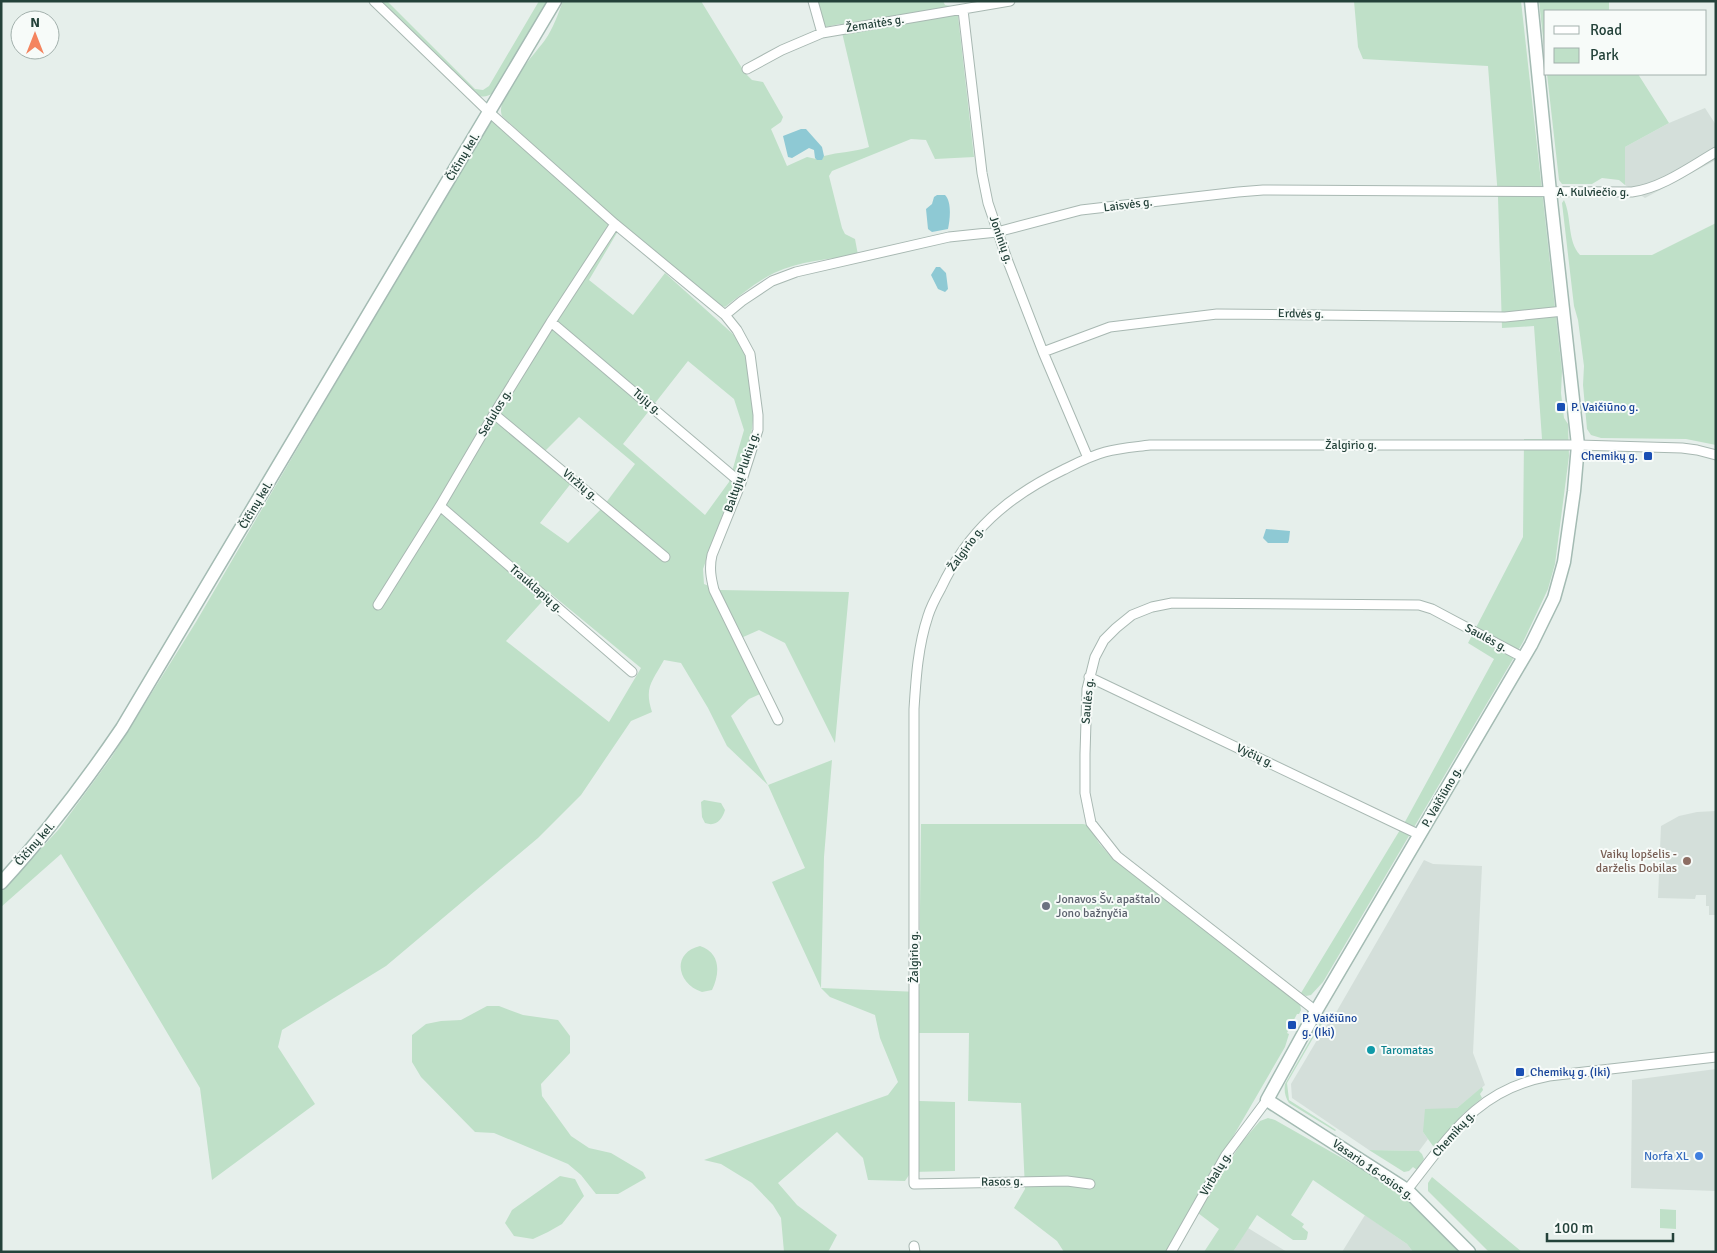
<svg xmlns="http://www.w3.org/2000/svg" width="1717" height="1253" viewBox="0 0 1717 1253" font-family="Signika,sans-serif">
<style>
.built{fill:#d4dfda}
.green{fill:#bfe0c8;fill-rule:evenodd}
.water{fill:#8ec9d4}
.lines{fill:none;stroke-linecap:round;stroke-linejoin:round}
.street-casing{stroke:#a8b8b2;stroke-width:11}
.secondary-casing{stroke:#a4bbb3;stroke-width:15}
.street{stroke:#fff;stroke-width:9}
.secondary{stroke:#fff;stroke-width:12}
.transit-dot{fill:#1a4fb4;stroke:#f7fbf9;stroke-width:2}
.education-dot{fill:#8d6e63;stroke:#f7fbf9;stroke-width:2}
.worship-dot{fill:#6b7280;stroke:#f7fbf9;stroke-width:2}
.culture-dot{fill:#0f9aa8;stroke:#f7fbf9;stroke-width:2}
.shop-dot{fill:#3f7fe0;stroke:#f7fbf9;stroke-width:2}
.labels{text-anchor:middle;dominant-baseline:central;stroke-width:4;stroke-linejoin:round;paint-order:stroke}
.street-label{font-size:12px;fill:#24423a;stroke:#f7fbf9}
.transit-label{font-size:12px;fill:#164399;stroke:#f7fbf9;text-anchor:start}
.education-label{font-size:12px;fill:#785e54;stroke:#f7fbf9;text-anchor:end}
.worship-label{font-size:12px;fill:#5b616d;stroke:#f7fbf9;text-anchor:start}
.culture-label{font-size:12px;fill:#0d838f;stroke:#f7fbf9;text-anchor:start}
.shop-label{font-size:12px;fill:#366cbe;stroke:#f7fbf9;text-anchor:end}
</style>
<rect width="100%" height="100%" fill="#e6efeb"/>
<path class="built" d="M1705 108 1716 125V160L1645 198 1625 185V147L1669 123Z
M1716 811V915H1709V906H1706V895H1696L1695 899 1658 898 1661 826 1679 816 1697 812Z
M1424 860 1433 864 1482 866 1473 1053 1485 1085 1457 1108 1423 1132 1428 1139 1419 1151 1369 1150 1292 1098 1291 1084 1323 1030 1334 1016Z
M1716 1069V1191L1631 1188 1632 1080Z
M1365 1215 1407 1244 1413 1252H1342Z
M1248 1228 1287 1252H1233Z"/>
<path class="green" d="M380 1H387L475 89 483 90 489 86 539 1H547L493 93C487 97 482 98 476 94Z
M563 1H701L745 73 752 80 763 82 783 117 781 122 771 129 787 166 807 157 821 160 824 156C839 152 854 152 869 147L840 24 825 27 817 1H943L945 5 957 7 974 157 935 159 926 140 911 139 832 171 829 176 842 228 845 234 855 239 858 255C830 259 799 261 774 273 756 282 741 295 725 307L714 303 604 210 502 116C494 98 534 55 545 40 553 29 558 14 563 1Z
M1354 1H1521L1562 371 1561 393 1564 418 1568 424 1569 456 1555 564 1548 589 1523 642 1323 982 1311 995 1306 996 1301 993 1406 820 1494 659 1468 643 1523 537 1524 439H1542L1534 326 1502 328 1498 197 1488 66 1363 59 1358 47Z
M1539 1H1609V11H1546V65Z
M1547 74H1638L1669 123 1625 147V185L1619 180 1602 178 1592 184H1562L1559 180Z
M492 121 497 123 618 231 589 280 633 315 665 273 734 335 747 356 754 412 751 436 703 569 704 584 719 590 849 592 835 743 785 643 759 630 741 638 767 691 749 699 731 716 768 785 832 760 824 857 821 988 919 992 921 824H1083L1088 825 1099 843 1111 857 1300 1004 1301 1010 1299 1014H1297L1287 1033 1289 1034 1285 1047 1166 1252H1064L1057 1241 1014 1208 1025 1189 1021 1103 968 1101 969 1033H918L919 1101 955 1102V1171L911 1172 905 1181 868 1180 863 1158 837 1132 778 1183 797 1205 837 1235 828 1252H784L781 1218 773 1205 752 1183 721 1164 704 1160 888 1095 898 1082 880 1038 875 1015 830 997 821 988 772 882 805 868 768 785 727 746 708 708 681 663 664 660C652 682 644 687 652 712L631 721 581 795 538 838 386 966 282 1030 278 1047 315 1104 212 1180 200 1088 61 854 1 907V892L59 829 111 758 196 622 487 124ZM688 361 734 399 744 430 729 482 705 515 623 444ZM579 417 635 464 602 508 568 543 540 523 572 482 540 456ZM550 593 641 668 609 722 506 641Z
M1564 200C1572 217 1567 241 1580 255H1652L1716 223V445L1686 439 1601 438 1591 435 1587 429 1583 385 1584 366 1578 320 1574 306 1562 203Z
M704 800 721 803 725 810C722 820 716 827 705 823L702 817 701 802Z
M700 946C721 953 720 973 712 990L702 992C677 984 671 953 700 946Z
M487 1006H499L523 1015 558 1020 570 1036V1053L541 1084 542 1096 571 1136 589 1148 611 1153 643 1172 646 1178 618 1194H596L581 1175 568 1164 494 1133 475 1132 421 1077 412 1062V1035L426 1024 441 1021 461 1020Z
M1328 1013 1332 1014 1320 1026 1287 1083 1289 1100 1336 1130 1335 1131 1289 1103C1285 1097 1284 1091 1285 1084L1324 1016Z
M1482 1087 1483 1090 1480 1094 1482 1098 1464 1113 1437 1145 1433 1146 1423 1132 1425 1109 1457 1108Z
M1268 1118 1275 1120 1386 1183 1414 1204 1461 1252H1413L1407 1244 1313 1180 1291 1215 1304 1224 1302 1227 1308 1232 1307 1238 1306 1240H1293L1257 1215 1233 1252H1204L1219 1229 1198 1213 1241 1143 1260 1121Z
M1369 1150 1419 1151 1422 1154 1424 1159 1417 1170 1413 1167 1409 1171 1404 1172Z
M560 1176 575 1179 584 1196 562 1224 548 1232 533 1239 514 1236 505 1223 512 1210Z
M1432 1177 1522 1252H1489L1428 1191V1183Z
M1660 1209 1676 1210V1229L1660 1228Z"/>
<path class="water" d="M801 129H806L822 147 824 156 822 160H817L815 158 814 150 809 148 792 158 788 157 783 136Z
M937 195H945C952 202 950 220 948 229L932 232 928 229 926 209 932 204 934 197Z
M936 267H940L946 273 948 289 945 292 938 289 931 275Z
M1266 529 1290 531 1289 540 1288 543H1268L1263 538Z"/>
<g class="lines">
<defs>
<path id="street" d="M374 1 489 112 615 224 725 315 737 330 750 354 758 415V430L741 483 712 555C709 568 711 578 714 590L778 720
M813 1 822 33
M963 10 982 173 988 203 1007 259 1043 352 1088 458
M747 69 782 50 822 33 1010 1
M725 315 742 301 772 281 796 272 949 237 997 232 1081 210 1238 192 1263 190 1632 192C1662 188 1690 167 1716 152
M551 322 741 483
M1043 352 1110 327 1217 314 1505 317 1564 311
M494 414 665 557
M440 506 632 672
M378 605 440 506 494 414 551 322 615 224
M1089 677 1420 835
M1316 1011 1117 856 1091 823 1085 793V754L1087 689 1095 657 1104 640 1116 628 1132 615 1152 607 1172 603 1419 605 1432 609 1524 658
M1090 1184 1067 1181 914 1184V709C916 677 918 646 928 616 931 606 936 597 941 588 968 531 1007 497 1063 470 1077 463 1090 456 1105 452 1120 448 1135 447 1150 445H1578L1682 448 1697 450 1716 455
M1407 1190C1450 1136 1476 1090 1549 1076L1716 1057
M914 1246 915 1252
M1171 1252 1226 1155 1267 1100"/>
<path id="secondary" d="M1 883C47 833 84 784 122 728L555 1
M1469 1252 1407 1190 1267 1100 1316 1011 1531 645 1554 598 1564 562 1574 491 1578 445 1550 192 1531 1"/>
</defs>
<use href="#street" class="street-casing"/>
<use href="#secondary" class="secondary-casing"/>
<use href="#street" class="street"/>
<use href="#secondary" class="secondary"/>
</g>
<g class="transit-dot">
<rect x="1556" y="402" width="10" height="10" rx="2.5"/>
<rect x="1643" y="451" width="10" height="10" rx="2.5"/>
<rect x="1287" y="1020" width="10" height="10" rx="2.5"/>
<rect x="1515" y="1067" width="10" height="10" rx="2.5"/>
</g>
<circle class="education-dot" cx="1687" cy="861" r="5"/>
<circle class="worship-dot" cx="1046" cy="906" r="5"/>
<circle class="culture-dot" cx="1371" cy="1050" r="5"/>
<circle class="shop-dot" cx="1699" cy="1156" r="5"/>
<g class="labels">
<g class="street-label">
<text transform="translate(875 24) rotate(-9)">Žemaitės g.</text>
<text transform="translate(463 157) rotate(-59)">Čičinų kel.</text>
<text x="1593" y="192">A. Kulviečio g.</text>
<text transform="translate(1128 205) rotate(-7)">Laisvės g.</text>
<text transform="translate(1001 240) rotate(71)">Joninių g.</text>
<text transform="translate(1301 314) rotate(1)">Erdvės g.</text>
<text transform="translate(647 402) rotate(40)">Tujų g.</text>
<text transform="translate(495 413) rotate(-59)">Sedulos g.</text>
<text x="1351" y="445">Žalgirio g.</text>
<text transform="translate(742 472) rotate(-71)">Baltųjų Plukių g.</text>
<text transform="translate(580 485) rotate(40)">Viržių g.</text>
<text transform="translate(256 505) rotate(-59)">Čičinų kel.</text>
<text transform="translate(966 549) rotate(-54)">Žalgirio g.</text>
<text transform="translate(536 589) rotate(41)">Trauklapių g.</text>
<text transform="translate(1486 638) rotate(28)">Saulės g.</text>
<text transform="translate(1088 701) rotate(-85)">Saulės g.</text>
<text transform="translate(1255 756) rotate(25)">Vyčių g.</text>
<text transform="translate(1442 797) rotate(-60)">P. Vaičiūno g.</text>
<text transform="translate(35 844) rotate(-49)">Čičinų kel.</text>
<text transform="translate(914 957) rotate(-90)">Žalgirio g.</text>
<text transform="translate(1454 1134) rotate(-48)">Chemikų g.</text>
<text transform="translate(1373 1170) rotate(35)">Vasario 16-osios g.</text>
<text transform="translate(1216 1174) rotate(-59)">Virbalų g.</text>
<text transform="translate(1002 1182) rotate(-1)">Rasos g.</text>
</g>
<g class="transit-label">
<text x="1571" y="407">P. Vaičiūno g.</text>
<text x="1638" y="456" text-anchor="end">Chemikų g.</text>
<text x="1302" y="1018">P. Vaičiūno<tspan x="1302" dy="14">g. (Iki)</tspan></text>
<text x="1530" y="1072">Chemikų g. (Iki)</text>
</g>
<g class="education-label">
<text x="1677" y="854">Vaikų lopšelis -<tspan x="1677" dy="14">darželis Dobilas</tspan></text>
</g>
<g class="worship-label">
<text x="1056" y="899">Jonavos Šv. apaštalo<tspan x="1056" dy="14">Jono bažnyčia</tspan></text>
</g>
<g class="culture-label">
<text x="1381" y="1050">Taromatas</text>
</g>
<g class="shop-label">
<text x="1689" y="1156">Norfa XL</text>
</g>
</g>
<rect width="1717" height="1253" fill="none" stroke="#24423a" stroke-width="5"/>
<rect x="1544" y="10" width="162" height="65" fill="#f7fbf9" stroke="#a3b1ad"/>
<rect x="1554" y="26" width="25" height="8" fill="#ffffff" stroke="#a3b1ad"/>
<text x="1590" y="35" font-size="15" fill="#24423a">Road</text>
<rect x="1554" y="48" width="25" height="15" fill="#bfe0c8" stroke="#a3b1ad"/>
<text x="1590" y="60" font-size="15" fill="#24423a">Park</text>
<g transform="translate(35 35)"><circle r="24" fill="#f7fbf9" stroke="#a3b1ad"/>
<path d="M0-4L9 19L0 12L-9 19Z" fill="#f4845f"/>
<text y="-8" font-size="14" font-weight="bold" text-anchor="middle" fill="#24423a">N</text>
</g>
<path d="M1547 1233v8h126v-8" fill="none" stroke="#24423a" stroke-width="2.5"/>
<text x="1554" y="1233" font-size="15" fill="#24423a" stroke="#f7fbf9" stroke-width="4" paint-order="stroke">100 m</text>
</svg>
